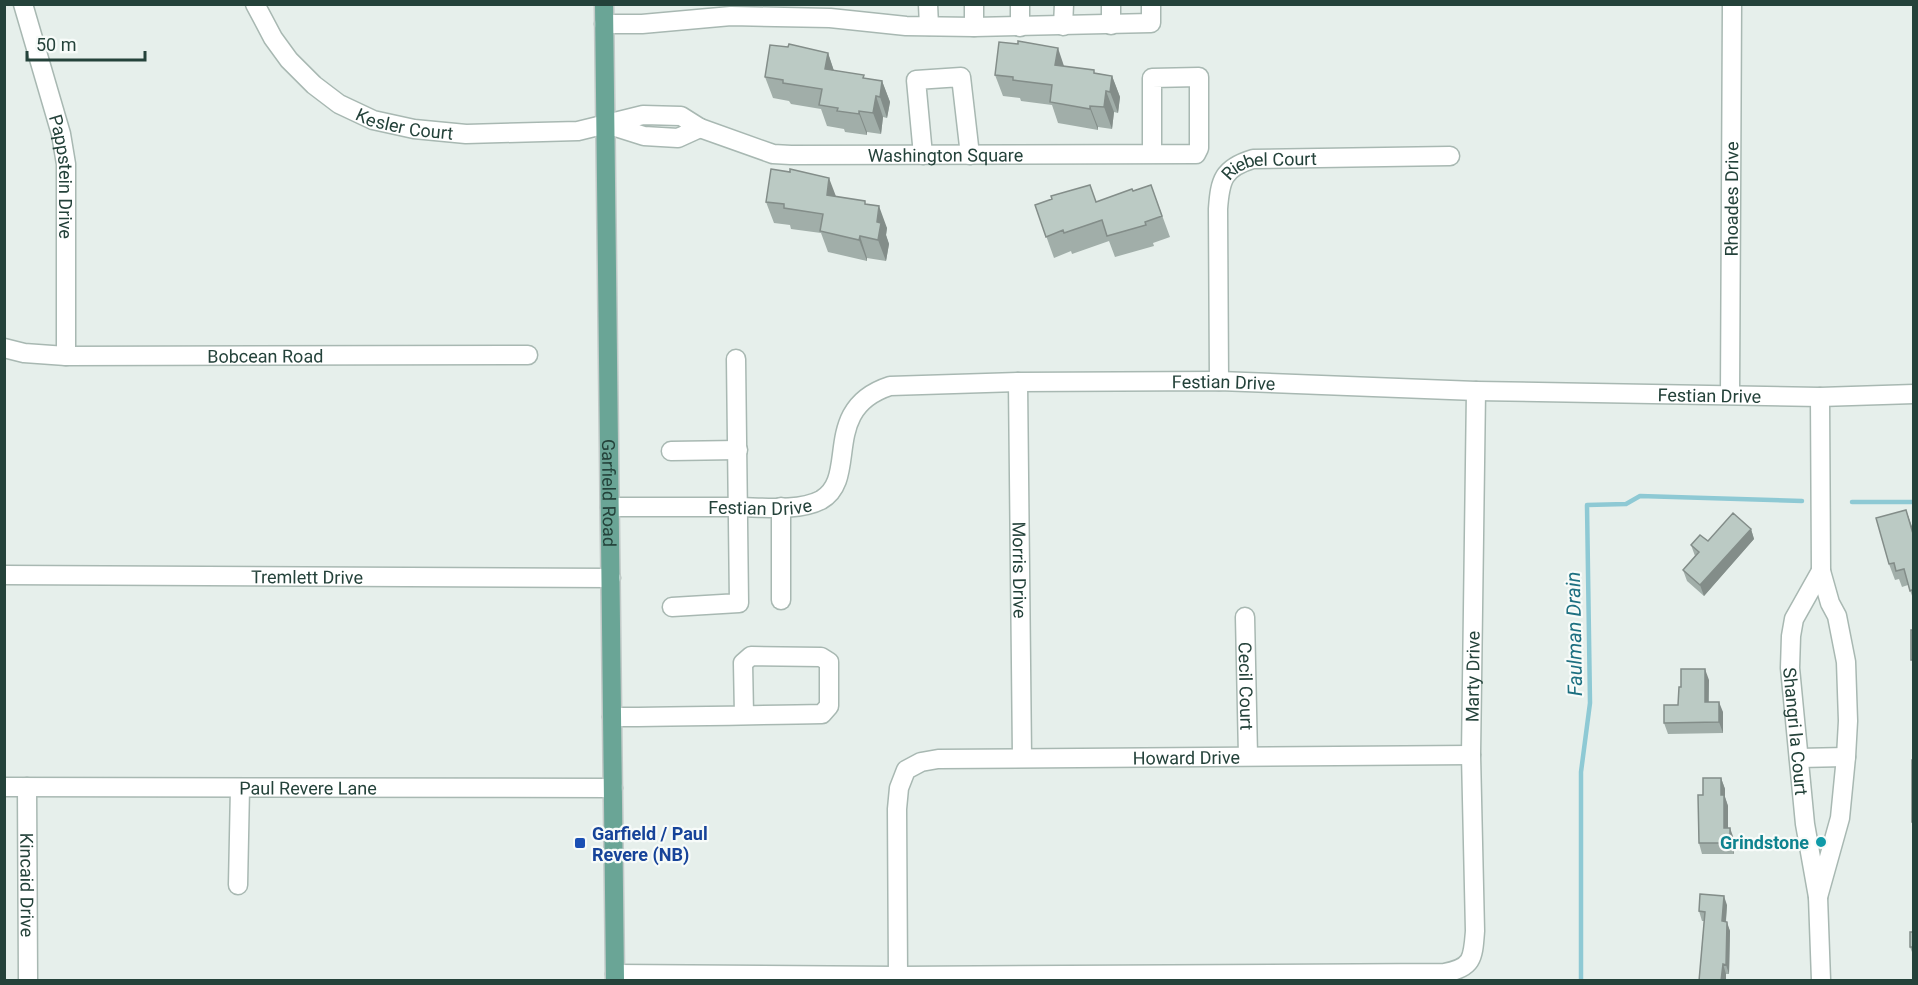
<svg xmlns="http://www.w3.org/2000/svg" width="1918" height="985" viewBox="0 0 1918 985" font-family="Roboto,sans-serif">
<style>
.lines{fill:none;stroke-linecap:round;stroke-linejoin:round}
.stream{stroke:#8ec9d4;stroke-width:4.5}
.minor-casing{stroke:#a8b8b2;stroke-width:21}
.major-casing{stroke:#c2cac8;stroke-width:21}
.minor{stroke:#fff;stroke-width:18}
.major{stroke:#6aa596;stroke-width:18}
.wall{fill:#a1aea9}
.shaded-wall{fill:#838d89}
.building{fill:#bbcac4;stroke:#838d89;stroke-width:1.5}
.culture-dot{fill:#0f9aa8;stroke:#f7fbf9;stroke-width:2}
.transit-dot{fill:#1a4fb4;stroke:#f7fbf9;stroke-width:2}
.labels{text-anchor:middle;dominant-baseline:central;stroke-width:4.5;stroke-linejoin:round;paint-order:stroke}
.street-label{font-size:18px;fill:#24423a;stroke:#f7fbf9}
.transit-label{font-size:18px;font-weight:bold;fill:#164399;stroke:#f7fbf9;text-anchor:start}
.culture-label{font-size:18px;font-weight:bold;fill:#0d838f;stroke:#f7fbf9;text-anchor:end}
.water-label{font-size:20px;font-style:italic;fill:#1c6f80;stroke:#f7fbf9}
</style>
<rect width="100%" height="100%" fill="#e6efeb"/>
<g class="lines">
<path class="stream" d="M1852 502H1914
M1581 980V772L1590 703 1587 505 1626 504 1640 496 1802 501"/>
<defs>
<g id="minor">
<path id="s1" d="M23 4 61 134 66 164V356"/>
<path id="s2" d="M255 4 273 38 289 60 314 85 339 104 373 120 414 129 466 134 578 131 643 115 681 116 700 128 678 138 644 136 606 124"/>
<path d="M928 4 929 26"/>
<path d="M974 4V27"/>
<path d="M1020 4V27"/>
<path d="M604 24H642L731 16 830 18 906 26 974 27 1151 23V4"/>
<path d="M1111 25V4"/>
<path d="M1063 26 1064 4"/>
<path id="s3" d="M700 128 773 154 791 155 1196 154 1199 148V77L1152 78V154"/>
<path d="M923 155 916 80 961 77 970 155"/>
<path id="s4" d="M4 348 24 353 66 356 528 355"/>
<path id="s5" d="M1219 381 1218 209C1220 180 1223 168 1253 159L1450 156"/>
<path id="s6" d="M1018 382 1022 757"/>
<path id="s7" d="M1730 394 1732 4"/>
<path d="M671 451 738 450"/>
<path id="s8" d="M610 507C652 507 693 507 734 507 760 507 798 512 821 500 860 478 819 409 890 386L1018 382 1219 381 1476 391 1820 397 1914 394"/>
<path id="s9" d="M1821 571 1794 619 1791 636 1790 668 1805 824 1818 897 1821 980"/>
<path id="s10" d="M4 575 611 578"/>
<path d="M781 600V507"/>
<path d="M672 607 739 603 736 359"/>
<path id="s11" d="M1245 617 1248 756"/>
<path d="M612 717C682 717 752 715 822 714L829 706V662L821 657 751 656 743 663 744 715"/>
<path d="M1799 758 1846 757"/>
<path id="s12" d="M4 787 613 788"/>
<path id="s13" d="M27 787 28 980"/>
<path d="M238 885 240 788"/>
<path d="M1818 897 1840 818 1846 757 1848 721 1846 662 1837 616 1830 603 1821 571 1820 397"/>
<path id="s14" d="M615 974 898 976 1444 973C1473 968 1473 958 1475 931L1471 755 1476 391"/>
<path id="s15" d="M898 976 897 809 899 788 906 770 921 762 938 759 1471 755"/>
</g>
<g id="major">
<path id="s16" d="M604 4 615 980"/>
</g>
</defs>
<use href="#minor" class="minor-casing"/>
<use href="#major" class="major-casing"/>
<use href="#minor" class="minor"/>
<use href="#major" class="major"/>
</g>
<path class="wall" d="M828 53 834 71 865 78 882 81 890 102 887 118 883 117 881 134 867 132V135L845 132 844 129 827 126 821 109 791 104 789 101 773 98 765 77Z
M1064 66 1095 73 1112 76 1120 97 1118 113 1114 112 1112 129 1098 127V130L1058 123 1052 105 1021 101 1020 98 1003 96 995 75Z
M1151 185 1170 237 1153 243 1154 246 1115 257 1109 241 1072 254 1071 251 1054 258 1035 205 1096 202 1133 191Z
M836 197 866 204 887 228 886 235 889 244 886 261 867 258V261L828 252 821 233 791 229 790 225 774 223 766 202Z
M1912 526 1914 532V601L1908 585 1902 587 1899 579 1895 580 1889 564Z
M1751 529 1754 539 1704 596 1687 581 1683 570 1695 556 1691 545Z
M1709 680V702L1723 712V733L1668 734 1664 723 1678 705 1681 687Z
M1721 778 1725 789V797L1728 806V828L1734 839V854H1702L1699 843 1703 795Z
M1914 887V957L1910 947 1913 932Z
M1727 905 1726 922 1730 931 1729 974H1726V981H1699L1704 921H1702L1699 911Z"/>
<path class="shaded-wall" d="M1058 48 1065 69 1055 65Z
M828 53 835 74 825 69Z
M1112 76 1120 97 1118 113 1110 92Z
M882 81 890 102 887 118 880 97Z
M1106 91 1114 112 1112 129 1104 107Z
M876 96 883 117 881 134 873 113Z
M1090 106 1098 127V130L1090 109Z
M859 111 867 132V135L859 114Z
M829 178 837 199 827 195Z
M879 206 887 228 886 235 889 244 886 261 878 240 877 222Z
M860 236 867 258V261L859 240Z
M1906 510 1914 532V537Z
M1751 529 1754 539 1704 596 1700 585Z
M1705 669 1709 680 1708 712 1705 702Z
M1719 702 1723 712V733L1719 722Z
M1721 778 1725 789V797L1728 806V838L1724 828 1721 795Z
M1730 828 1734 839V854L1730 843Z
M1724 896 1727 905 1725 931 1722 921Z
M1727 922 1730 931 1729 974 1726 965Z
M1723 964 1726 974V981H1721Z"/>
<path class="building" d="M1018 41 1058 48 1055 65 1094 70V73L1112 76 1110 92 1106 91 1104 107 1090 106V109L1050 102 1052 85 1013 80V77L995 75 999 42 1018 44Z
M789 44 828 53 825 69 864 75 863 78 882 81 880 97 876 96 873 113 859 111V114L837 111 838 108 819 105 822 89 783 83V80L765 77 770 45 788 47Z
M771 169 790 172V169L829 178 827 195 865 201V204L879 206 877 222 881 223 878 240 860 236 859 240 820 231 823 214 784 208V204L766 202Z
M1090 185 1096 202 1132 189 1133 191 1151 185 1162 216 1145 222 1146 225 1107 236 1102 220 1064 233 1063 230 1046 237 1035 205 1052 199 1051 196Z
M1906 510 1914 537V589L1910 591 1904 569 1896 571 1894 563 1889 564 1876 518Z
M1733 513 1751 529 1700 585 1683 570 1699 552 1691 545 1700 535 1708 541Z
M1911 630H1914V660H1911Z
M1681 669H1705V702H1719V722L1664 723V705H1678L1679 687H1681Z
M1912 760H1914V822H1912Z
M1703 778H1721V795H1724V828H1730V843H1699L1698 795H1703Z
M1913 887H1914V947H1910V932H1913Z
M1700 894 1724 896 1722 921 1727 922 1726 965 1723 964 1721 981H1699L1705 912 1699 911Z"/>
<circle class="culture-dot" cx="1821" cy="842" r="6"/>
<rect class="transit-dot" x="574" y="837" width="12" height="12" rx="3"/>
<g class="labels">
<g class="street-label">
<text stroke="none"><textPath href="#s2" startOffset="202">Kesler Court</textPath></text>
<text stroke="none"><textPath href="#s3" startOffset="250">Washington Square</textPath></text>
<text stroke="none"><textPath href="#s5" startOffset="254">Riebel Court</textPath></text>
<text stroke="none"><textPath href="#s1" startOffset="178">Pappstein Drive</textPath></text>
<text stroke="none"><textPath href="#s7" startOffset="195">Rhoades Drive</textPath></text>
<text stroke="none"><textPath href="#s4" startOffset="262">Bobcean Road</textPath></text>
<text stroke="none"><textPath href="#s8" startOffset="688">Festian Drive</textPath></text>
<text stroke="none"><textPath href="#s8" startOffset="1174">Festian Drive</textPath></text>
<text stroke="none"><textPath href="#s16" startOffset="489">Garfield Road</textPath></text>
<text stroke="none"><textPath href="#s8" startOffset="150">Festian Drive</textPath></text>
<text stroke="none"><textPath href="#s6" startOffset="188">Morris Drive</textPath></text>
<text stroke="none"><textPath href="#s10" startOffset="303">Tremlett Drive</textPath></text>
<text stroke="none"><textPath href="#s14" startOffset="1143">Marty Drive</textPath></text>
<text stroke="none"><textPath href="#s11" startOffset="69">Cecil Court</textPath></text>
<text stroke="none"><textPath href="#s9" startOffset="168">Shangri la Court</textPath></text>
<text stroke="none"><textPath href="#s15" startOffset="490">Howard Drive</textPath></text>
<text stroke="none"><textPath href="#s12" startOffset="304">Paul Revere Lane</textPath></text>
<text stroke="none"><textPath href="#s13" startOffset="98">Kincaid Drive</textPath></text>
</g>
<g class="transit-label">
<text x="592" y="833">Garfield / Paul<tspan x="592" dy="21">Revere (NB)</tspan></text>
</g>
<g class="culture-label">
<text x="1809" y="842">Grindstone</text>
</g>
<g class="water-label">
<text transform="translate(1574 634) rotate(-91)">Faulman Drain</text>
</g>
</g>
<rect width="1918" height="985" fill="none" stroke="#24423a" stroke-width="12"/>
<path d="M27 51v9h118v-9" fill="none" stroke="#24423a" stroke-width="3"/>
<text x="36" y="51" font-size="18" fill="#24423a" stroke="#f7fbf9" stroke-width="4.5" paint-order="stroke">50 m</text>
</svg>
